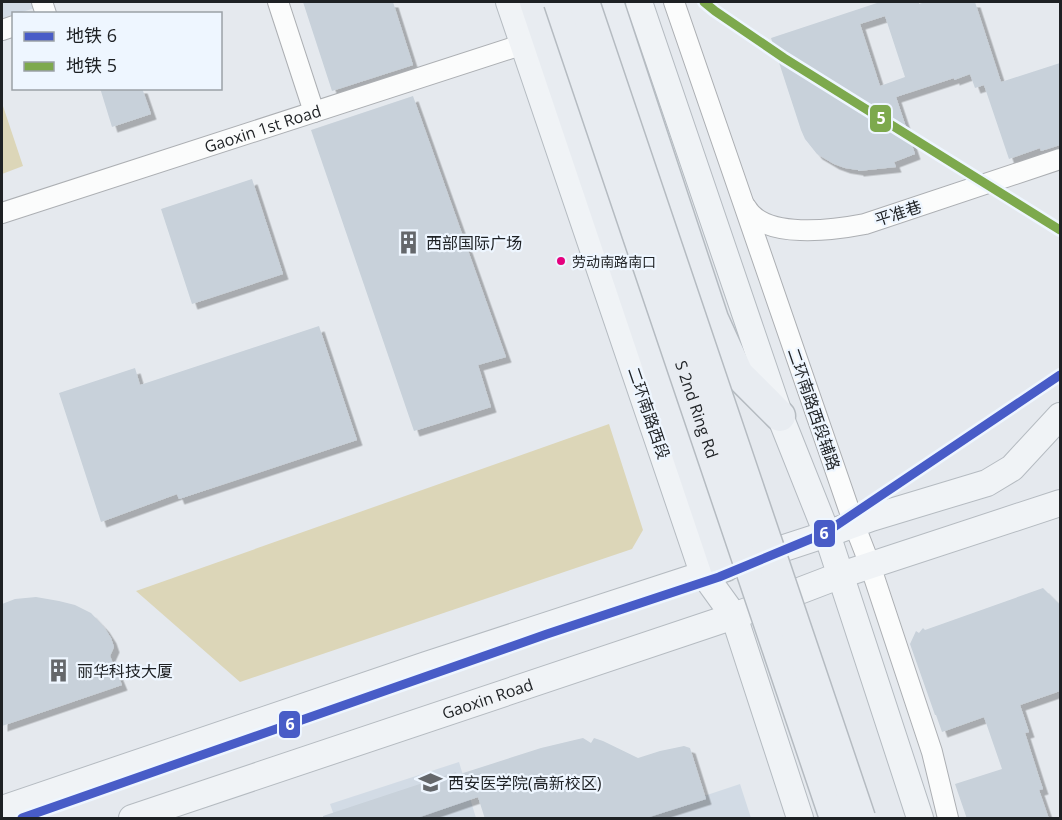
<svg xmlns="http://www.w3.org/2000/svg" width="1062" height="820" viewBox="0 0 1062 820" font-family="'Open Sans','Noto Sans SC',sans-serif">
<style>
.built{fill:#d2dbe5}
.green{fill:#dcd6b8}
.building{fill:#c8d1da;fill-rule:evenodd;filter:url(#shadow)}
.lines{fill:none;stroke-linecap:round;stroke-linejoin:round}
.minor-casing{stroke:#acafb3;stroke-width:22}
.major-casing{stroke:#b5bbc1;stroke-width:28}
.highway-casing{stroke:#b5bbc1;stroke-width:33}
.minor{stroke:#fbfcfc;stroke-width:20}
.major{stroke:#f0f3f6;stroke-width:26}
.highway{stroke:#e8ecf1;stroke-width:30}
.highway-bridge-casing{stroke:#b5bbc1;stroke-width:33;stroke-linecap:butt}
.highway-bridge{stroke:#e8ecf1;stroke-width:30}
.metro-1-casing{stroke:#eef6ff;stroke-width:14}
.metro-2-casing{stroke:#eef6ff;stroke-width:14}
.metro-1{stroke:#485cc7;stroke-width:9}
.metro-2{stroke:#7da94d;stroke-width:9}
.bus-dot{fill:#e5007d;stroke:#eef6ff;stroke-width:2}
.labels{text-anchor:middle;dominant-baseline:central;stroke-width:4.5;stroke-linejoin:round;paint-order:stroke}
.bus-label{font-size:14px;fill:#1e2124;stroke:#eef6ff;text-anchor:start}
.street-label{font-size:16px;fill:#1e2124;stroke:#eef6ff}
.poi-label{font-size:16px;fill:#1e2124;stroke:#eef6ff;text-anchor:start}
.line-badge{stroke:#eef6ff;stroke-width:2}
.badge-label{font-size:16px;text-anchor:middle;font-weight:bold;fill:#fff}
</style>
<defs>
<filter id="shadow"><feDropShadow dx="5.5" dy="5.5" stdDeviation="0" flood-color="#0004"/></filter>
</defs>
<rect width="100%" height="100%" fill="#e5e9ee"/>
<path class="built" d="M2 2H33L35 8 2 18Z
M459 762 476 818H335L330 804Z
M740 784 751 818H638Z"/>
<path class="green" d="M2 103 23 166 2 174Z
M609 424 643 530 632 549 240 682 136 591Z"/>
<path class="building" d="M303 2H393L413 65 332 91Z
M880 2H919V4L925 2H975L1001 82 1060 63V145L1041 151 1040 148 1009 159 984 85 975 88 970 74 954 80V78L896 97 915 154 894 162 896 167 858 171V170L845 168 834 164 817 154 805 139 801 130 771 38ZM885 16 905 77 880 86 860 24Z
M100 88H142L151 114 112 127Z
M413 96 506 357 478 365 491 407 414 431 311 130Z
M252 179 283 274 192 304 161 209Z
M319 326 357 440 179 499 177 494 101 522 59 393 135 368 140 385Z
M1043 588 1060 605V691L1020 705 1029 732 1025 733 1039 777 1043 789 1039 790 1049 819H967L955 784 1002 769 984 717 942 732 936 715H935L910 644 916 631 919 633 923 628 925 630Z
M36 597 59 601 75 605 91 613 104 627 111 638 114 647 110 656 122 685 2 726V604L15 599Z
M583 738 591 743 594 738 603 741 638 758 660 751 684 746 690 748 706 799 643 819H485L478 797 414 819H323V816L456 772 457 775 541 748Z"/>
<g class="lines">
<defs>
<g id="minor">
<path d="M42 2 46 14"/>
<path d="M278 2 314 112"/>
<path d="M674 2 854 524 870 565 932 752 948 818"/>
<path d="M2 30 14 26"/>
<path d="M746 207C764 240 834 230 865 224L1060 159"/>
<path id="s1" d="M2 213 524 44"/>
</g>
<g id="major">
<path d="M509 2 703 573 734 616 800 818"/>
<path d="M639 2 780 416 827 534 920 818"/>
<path d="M2 809 426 665 827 534 871 518 987 483 1012 468 1060 416"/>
<path id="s2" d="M132 818 734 616 841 575 1060 503"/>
</g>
<path id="highway" d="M535 2 725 566
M608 2 713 319 738 374 780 416"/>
</defs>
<use href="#minor" class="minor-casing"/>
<use href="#major" class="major-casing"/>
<use href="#highway" class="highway-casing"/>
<use href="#minor" class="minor"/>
<use href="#major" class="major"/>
<use href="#highway" class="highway"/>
<defs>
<g id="highway-bridge">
<path id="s3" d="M559 2 835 818"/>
<path d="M584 2 860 818"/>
</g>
</defs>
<use href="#highway-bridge" class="highway-bridge-casing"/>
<use href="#highway-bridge" class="highway-bridge"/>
<defs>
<path id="metro-1" d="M22 818 547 634 719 577 825 533 1060 375"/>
<path id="metro-2" d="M704 2 715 11 784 58 1060 230"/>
</defs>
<use href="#metro-1" class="metro-1-casing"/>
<use href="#metro-2" class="metro-2-casing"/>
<use href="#metro-1" class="metro-1"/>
<use href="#metro-2" class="metro-2"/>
</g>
<defs>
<symbol id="building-bare" viewBox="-9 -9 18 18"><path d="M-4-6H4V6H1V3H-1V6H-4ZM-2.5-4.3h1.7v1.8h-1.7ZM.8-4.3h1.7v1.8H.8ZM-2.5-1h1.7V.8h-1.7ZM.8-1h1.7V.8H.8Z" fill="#64676b" stroke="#eef6ff" stroke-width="2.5" paint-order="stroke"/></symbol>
<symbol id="university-bare" viewBox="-9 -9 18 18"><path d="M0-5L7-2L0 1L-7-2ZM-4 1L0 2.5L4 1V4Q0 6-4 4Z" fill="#64676b" stroke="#eef6ff" stroke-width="2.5" paint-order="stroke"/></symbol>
</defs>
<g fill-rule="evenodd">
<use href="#building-bare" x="392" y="226" width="33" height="33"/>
<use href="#building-bare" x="42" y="654" width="33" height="33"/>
<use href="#university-bare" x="414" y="766" width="33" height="33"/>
</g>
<circle class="bus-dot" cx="561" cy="261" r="5"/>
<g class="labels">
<g class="bus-label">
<text x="572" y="261">劳动南路南口</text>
</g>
<g class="street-label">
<text stroke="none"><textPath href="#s1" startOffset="274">Gaoxin 1st Road</textPath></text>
<text transform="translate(898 213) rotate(-18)">平准巷</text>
<text transform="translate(814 409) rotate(71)">二环南路西段辅路</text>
<text stroke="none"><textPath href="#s3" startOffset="430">S 2nd Ring Rd</textPath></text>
<text transform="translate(649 413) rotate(71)">二环南路西段</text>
<text stroke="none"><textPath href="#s2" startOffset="375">Gaoxin Road</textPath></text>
</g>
<g class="poi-label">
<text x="426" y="243">西部国际广场</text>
<text x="77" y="671">丽华科技大厦</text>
<text x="448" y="783">西安医学院(高新校区)</text>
</g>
</g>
<g class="line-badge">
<rect x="869" y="104" width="23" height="29" rx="6" fill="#7da94d"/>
<rect x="813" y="519" width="23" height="29" rx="6" fill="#485cc7"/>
<rect x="278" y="710" width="23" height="29" rx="6" fill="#485cc7"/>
</g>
<g class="badge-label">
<text x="881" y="124">5</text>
<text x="824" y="539">6</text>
<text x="290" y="730">6</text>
</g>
<rect width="1062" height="820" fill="none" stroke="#1e2124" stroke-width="6"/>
<rect x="12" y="12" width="210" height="78" fill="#eef6ff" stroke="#9ba1a7" stroke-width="1.5"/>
<rect x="24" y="32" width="30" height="9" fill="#485cc7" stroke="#9ba1a7" stroke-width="1.5"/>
<text x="66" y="42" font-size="18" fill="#1e2124">地铁 6</text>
<rect x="24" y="62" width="30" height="9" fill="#7da94d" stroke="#9ba1a7" stroke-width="1.5"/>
<text x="66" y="72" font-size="18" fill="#1e2124">地铁 5</text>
</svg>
